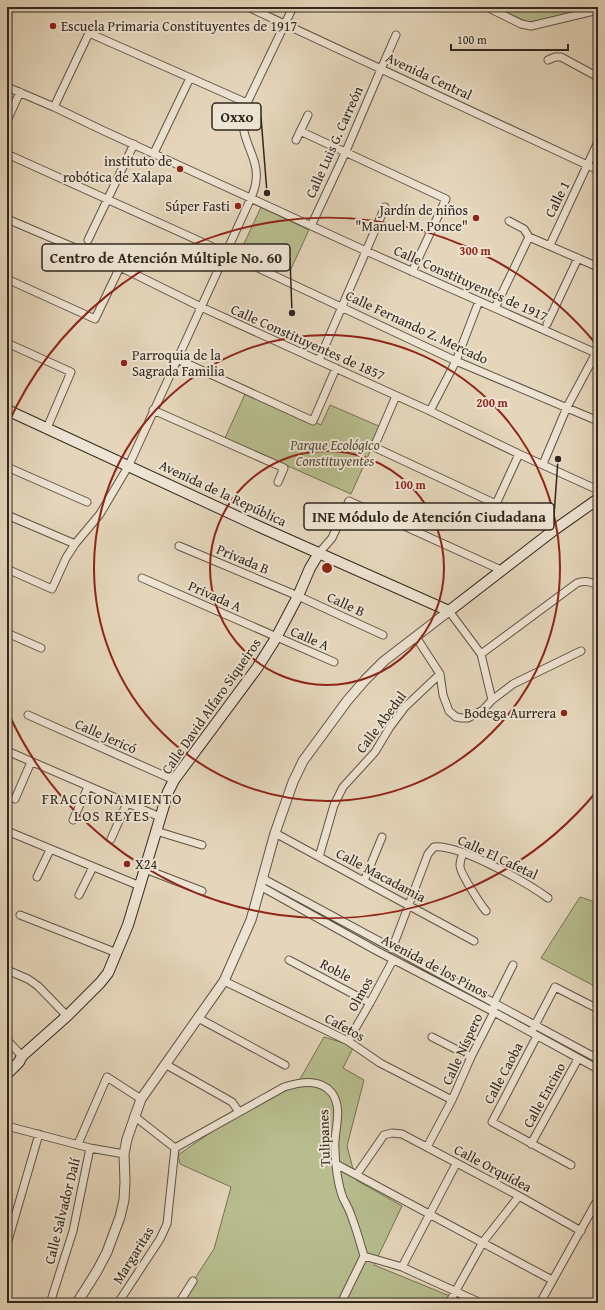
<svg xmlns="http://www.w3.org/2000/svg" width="605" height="1310" viewBox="0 0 605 1310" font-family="'Gentium Book Plus',serif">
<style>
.green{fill:#b7bd8e;stroke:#747256}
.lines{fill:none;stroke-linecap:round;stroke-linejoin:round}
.minor-casing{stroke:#5e5345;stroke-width:9}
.tertiary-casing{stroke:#5e5345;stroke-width:11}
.secondary-casing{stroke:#31271e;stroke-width:12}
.minor{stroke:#eee4d3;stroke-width:7}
.tertiary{stroke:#eee4d3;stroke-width:9}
.secondary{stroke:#eee4d3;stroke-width:10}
.ring{fill:none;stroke:#8f2418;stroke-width:2}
.poi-dot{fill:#8f2418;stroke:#eee4d3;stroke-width:1.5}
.labels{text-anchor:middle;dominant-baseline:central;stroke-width:4;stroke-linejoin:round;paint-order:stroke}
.poi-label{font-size:14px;fill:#31271e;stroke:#eee4d3;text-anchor:end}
.street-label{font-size:14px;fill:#31271e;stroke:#eee4d3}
.park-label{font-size:14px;font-style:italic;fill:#524c3a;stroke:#eee4d3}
.neighbourhood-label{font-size:15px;letter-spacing:1px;fill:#31271e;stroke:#eee4d3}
.centre{fill:#8f2418;stroke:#eee4d3;stroke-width:2}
.ring-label{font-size:12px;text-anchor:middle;font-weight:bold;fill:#8f2418;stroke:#eee4d3;stroke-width:4;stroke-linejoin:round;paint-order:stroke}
.leader{fill:none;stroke:#31271e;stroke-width:1.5}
.callout-dot{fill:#31271e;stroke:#eee4d3;stroke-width:1.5}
.callout{fill:#eee4d3;stroke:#31271e;stroke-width:1.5}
.callout-label{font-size:15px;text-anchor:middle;font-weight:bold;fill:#31271e}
</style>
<rect width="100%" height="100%" fill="#e5d6bb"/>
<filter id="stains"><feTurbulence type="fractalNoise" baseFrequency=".005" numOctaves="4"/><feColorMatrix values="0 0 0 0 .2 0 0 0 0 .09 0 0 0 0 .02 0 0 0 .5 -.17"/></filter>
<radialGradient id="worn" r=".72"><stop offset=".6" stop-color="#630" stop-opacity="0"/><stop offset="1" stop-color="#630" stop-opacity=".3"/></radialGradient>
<path class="green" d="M495 7H567L574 8V14L530 23Z
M261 207 309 230 290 271 242 248Z
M246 392 321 425 330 405 381 427 351 494 225 438Z
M580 897 598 903V988L541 958Z
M324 1037 354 1046 343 1068 364 1080 347 1146 356 1180 402 1206 374 1265 467 1303H179L214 1249 231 1187 180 1164 178 1155 236 1115 300 1079Z"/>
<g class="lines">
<defs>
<path id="minor" d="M248 7 598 170
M487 7 521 24 531 26 598 10
M548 60 555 57H561L598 77
M7 87 54 107 104 131 366 251 598 354
M54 107 89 33 247 103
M7 121 20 92
M300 131 446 199 412 272
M296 140 308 115
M154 153 190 78
M7 154 226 253 456 361 598 421
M7 219 120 267 201 307 430 411 519 454 598 490
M509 221 524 229 529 237
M311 226 346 151 381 69 396 35
M529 237 598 267
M88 240 134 144
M550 245 598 142
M7 279 95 319 120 267
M495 308 529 237
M547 324 578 258
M7 343 71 372 47 428
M177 359 313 421 336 368
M319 360 385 207
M396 396 374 447 496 504 519 454
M153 410 284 468 278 482
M430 411 456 361 479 301
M543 464 567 407 596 353
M7 467 87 502
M7 515 75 544
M179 546 298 596 383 635
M319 553 332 538 349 501 501 570
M7 569 52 589 66 558 75 544 100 514 129 465 251 198C253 193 256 186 256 180 259 161 244 143 243 125 243 117 245 110 247 103L293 7
M142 578 334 662
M449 611 481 654 492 700
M7 633 41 648
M416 637 440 674 443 695 449 711 456 717 462 718H468L483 710 492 700 513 684 581 651
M481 654 577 583C586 580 590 582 598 585
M28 715 174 780
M7 751 160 817
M15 799 31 762
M73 820 88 787
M7 831 140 886
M156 831 202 845
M275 833 474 941
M111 839 127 803
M463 853C462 856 460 861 460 865 459 872 481 905 486 911
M319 857 334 805 343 787 375 752 390 727 405 707 440 674
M145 869 202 891
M37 877 50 850
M262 878 598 1059
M364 881 382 837
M260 886 377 951 494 1012 598 1069
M79 895 93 867
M20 915 117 953
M392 949 428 854 434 847C459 844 526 882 548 898
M289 960 370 1003
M7 970 28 979 38 986 67 1016
M224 981 348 1041 380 1063 452 1100
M198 1018 285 1065
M533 1029 555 987 598 1009
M537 1036 492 1122 571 1165
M432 1037 471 1057
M7 1040 22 1056
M348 1041 370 1003 393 960
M165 1064 232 1102 239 1112
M134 1116 175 1148
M7 1126 90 1148 124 1154
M78 1144 107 1077 141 1099
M531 1144 578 1059
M427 1147 452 1100 471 1057 494 1012V1003L513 965
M175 1148 284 1087C300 1082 320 1078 332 1093 344 1110 333 1132 335 1150 335 1164 338 1185 343 1198 346 1204 349 1209 351 1215 356 1228 360 1242 364 1256
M336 1164 552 1280
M357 1174 384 1135 392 1133 402 1134 519 1196 581 1231
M7 1244 39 1134
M364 1256 402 1267 481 1303
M402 1267 456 1164
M52 1303V1297L73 1231 90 1148
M118 1303 160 1239 167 1224 175 1148
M179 1303 193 1281
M341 1303 364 1256
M449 1303 483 1242 519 1196
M540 1303 598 1199"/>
<path id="tertiary" d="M77 1303 97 1271 107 1252 120 1217 124 1200 125 1182 124 1154 127 1139 141 1099 224 981 251 920 275 833 293 782 303 761 347 701 365 680 384 661 449 611"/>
<path id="secondary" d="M7 410 260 527 449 611 554 530 598 499
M7 1074 19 1062 22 1056 67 1016 100 983 108 973 128 925 168 792 174 780 257 668 276 638 298 596 310 568 319 553"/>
</defs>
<use href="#minor" class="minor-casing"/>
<use href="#tertiary" class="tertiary-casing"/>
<use href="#secondary" class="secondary-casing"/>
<use href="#minor" class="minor"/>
<use href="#tertiary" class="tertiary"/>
<use href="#secondary" class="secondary"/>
</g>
<g class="ring">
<circle cx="327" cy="568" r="117"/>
<circle cx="327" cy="568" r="233"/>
<path d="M597 791A350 350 0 0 1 7 710M7 426A350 350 0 0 1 597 345"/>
</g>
<g class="poi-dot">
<circle cx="53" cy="26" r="4"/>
<circle cx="180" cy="169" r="4"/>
<circle cx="238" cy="206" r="4"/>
<circle cx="476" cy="218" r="4"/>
<circle cx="124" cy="363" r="4"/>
<circle cx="564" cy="713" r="4"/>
<circle cx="127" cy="864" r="4"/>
</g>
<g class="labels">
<g class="poi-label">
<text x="61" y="26" text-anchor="start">Escuela Primaria Constituyentes de 1917</text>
<text x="172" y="161">instituto de<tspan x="172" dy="16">robótica de Xalapa</tspan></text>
<text x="230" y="206">Súper Fasti</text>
<text x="468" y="210">Jardín de niños<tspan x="468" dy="16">"Manuel M. Ponce"</tspan></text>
<text x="132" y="355" text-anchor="start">Parroquia de la<tspan x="132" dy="16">Sagrada Familia</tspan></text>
<text x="556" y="713">Bodega Aurrera</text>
<text x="135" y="864" text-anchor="start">X24</text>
</g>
<g class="street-label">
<text transform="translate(429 76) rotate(25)">Avenida Central</text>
<text transform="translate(334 142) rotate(-66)">Calle Luis G. Carreón</text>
<text transform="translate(557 199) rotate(-64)">Calle 1</text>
<text transform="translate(471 283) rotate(24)">Calle Constituyentes de 1917</text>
<text transform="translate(417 327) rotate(25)">Calle Fernando Z. Mercado</text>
<text transform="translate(308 342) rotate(24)">Calle Constituyentes de 1857</text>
<text transform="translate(223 493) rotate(25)">Avenida de la República</text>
<text transform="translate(243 559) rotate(23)">Privada B</text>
<text transform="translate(215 596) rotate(24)">Privada A</text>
<text transform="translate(346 604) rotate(25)">Calle B</text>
<text transform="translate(310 638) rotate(23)">Calle A</text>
<text transform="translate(211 706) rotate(-55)">Calle David Alfaro Siqueiros</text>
<text transform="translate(381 722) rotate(-53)">Calle Abedul</text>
<text transform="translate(106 736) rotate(24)">Calle Jericó</text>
<text transform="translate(498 857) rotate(25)">Calle El Cafetal</text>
<text transform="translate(381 875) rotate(28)">Calle Macadamia</text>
<text transform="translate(435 966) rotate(28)">Avenida de los Pinos</text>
<text transform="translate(336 970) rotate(28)">Roble</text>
<text transform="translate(360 994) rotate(-61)">Olmos</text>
<text transform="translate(345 1027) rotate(29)">Cafetos</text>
<text transform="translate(462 1049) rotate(-65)">Calle Níspero</text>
<text transform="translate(503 1073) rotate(-62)">Calle Caoba</text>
<text transform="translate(544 1095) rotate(-61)">Calle Encino</text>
<text transform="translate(324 1138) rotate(-92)">Tulipanes</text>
<text transform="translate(493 1168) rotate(28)">Calle Orquídea</text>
<text transform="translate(62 1211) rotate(-76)">Calle Salvador Dalí</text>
<text transform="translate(133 1255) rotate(-58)">Margaritas</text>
</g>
<g class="park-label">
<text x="335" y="445">Parque Ecológico<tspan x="335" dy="16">Constituyentes</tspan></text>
</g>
<g class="neighbourhood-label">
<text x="112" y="798">FRACCIONAMIENTO<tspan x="112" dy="17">LOS REYES</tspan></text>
</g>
</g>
<circle cx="327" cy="568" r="6" class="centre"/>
<g class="ring-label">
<text x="475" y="255">300 m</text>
<text x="492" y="407">200 m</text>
<text x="410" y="489">100 m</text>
</g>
<path class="leader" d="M267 193L261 117M292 313L290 258M558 459L554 516"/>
<g class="callout-dot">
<circle cx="267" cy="193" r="4"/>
<circle cx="292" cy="313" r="4"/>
<circle cx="558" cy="459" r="4"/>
</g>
<g class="callout">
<rect x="212" y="103" width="49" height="27" rx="4"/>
<rect x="42" y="244" width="248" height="27" rx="4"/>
<rect x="304" y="503" width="250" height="27" rx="4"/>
</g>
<g class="callout-label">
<text x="237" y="122">Oxxo</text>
<text x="166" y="263">Centro de Atención Múltiple No. 60</text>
<text x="429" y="522">INE Módulo de Atención Ciudadana</text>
</g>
<rect width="605" height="1310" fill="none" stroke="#e5d6bb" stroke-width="24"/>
<rect x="8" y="8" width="589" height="1294" fill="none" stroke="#31271e" stroke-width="2"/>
<rect x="12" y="12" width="581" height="1286" fill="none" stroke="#31271e"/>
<path d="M451 44v6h117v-6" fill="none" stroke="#31271e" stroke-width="2"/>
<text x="457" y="44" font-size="12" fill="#31271e" stroke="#eee4d3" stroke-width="3" paint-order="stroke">100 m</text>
<rect width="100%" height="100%" filter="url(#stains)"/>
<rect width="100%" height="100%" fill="url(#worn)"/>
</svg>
